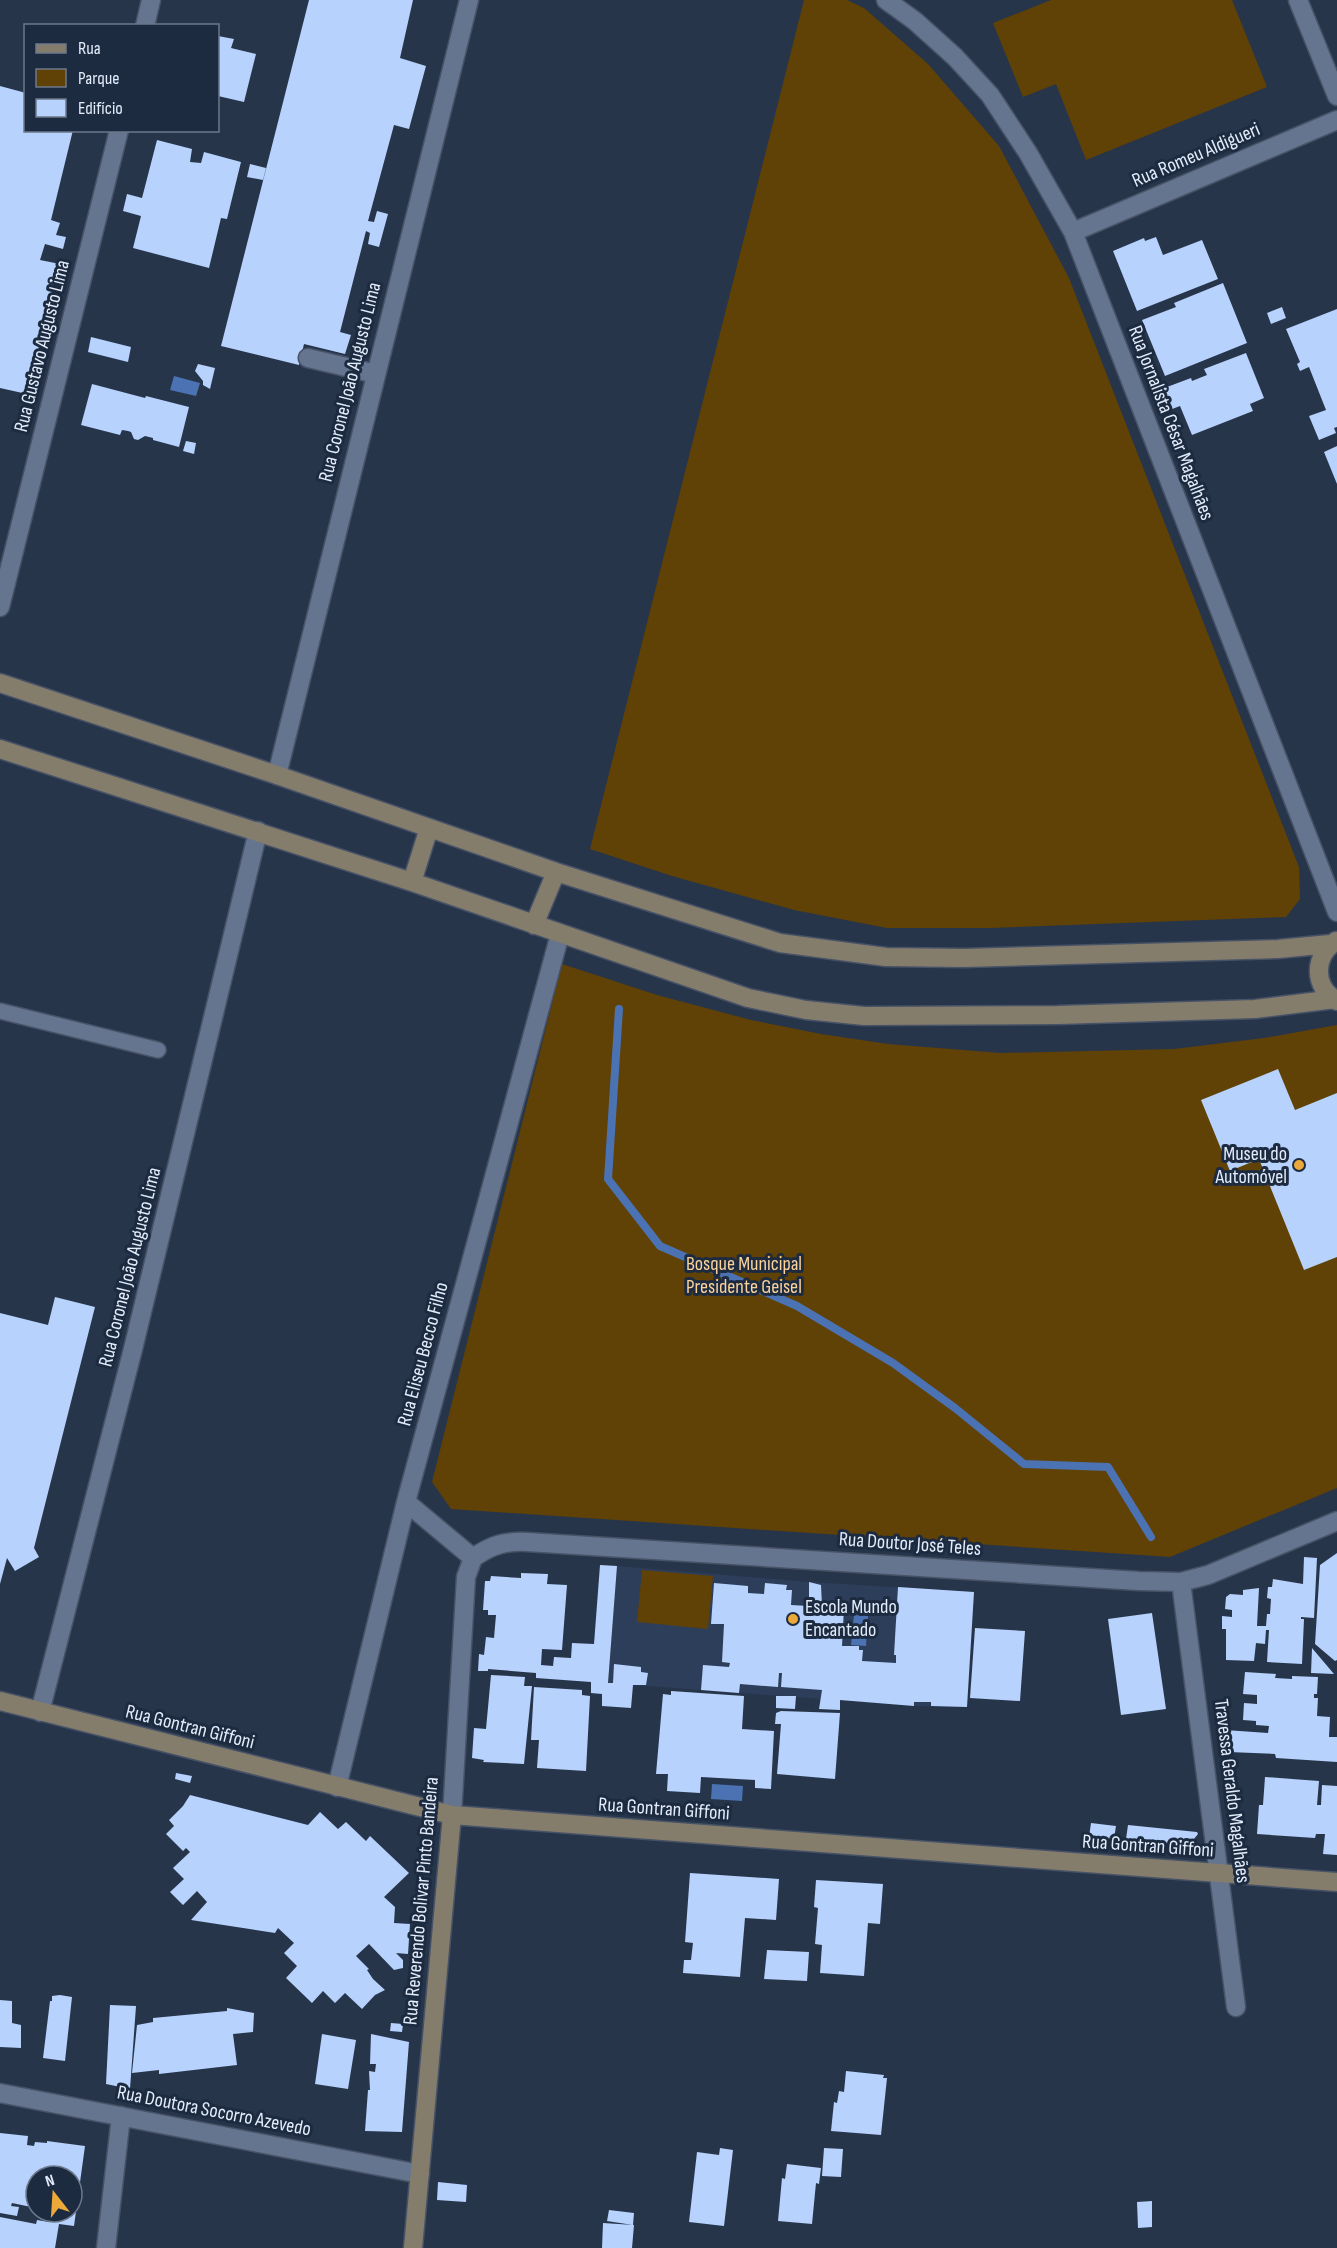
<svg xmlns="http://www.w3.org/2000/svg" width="1337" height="2248" viewBox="0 0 1337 2248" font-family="'Sofia Sans Condensed',sans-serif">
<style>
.built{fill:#2d3e5b}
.green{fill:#604106}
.water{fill:#4b72b2}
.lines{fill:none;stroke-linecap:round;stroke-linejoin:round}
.stream{stroke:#4b72b2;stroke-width:8}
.building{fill:#b7d2fc}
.lane-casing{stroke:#475266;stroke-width:18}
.street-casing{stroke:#475266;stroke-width:21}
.secondary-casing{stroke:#475266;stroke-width:21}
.lane{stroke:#65758f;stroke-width:15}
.street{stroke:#65758f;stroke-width:18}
.secondary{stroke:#857d6c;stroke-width:18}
.poi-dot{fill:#eca93a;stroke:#1d2b41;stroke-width:2}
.labels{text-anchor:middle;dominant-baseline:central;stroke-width:6;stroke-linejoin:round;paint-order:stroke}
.street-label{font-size:20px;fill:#e3ecfb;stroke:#1d2b41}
.poi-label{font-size:20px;fill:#e3ecfb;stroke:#1d2b41;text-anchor:end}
.park-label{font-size:20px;fill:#fad29a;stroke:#1d2b41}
</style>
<rect width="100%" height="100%" fill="#27354b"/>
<path class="built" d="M617 1566 809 1582 974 1592 967 1707 914 1706 608 1683Z"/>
<path class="green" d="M804 0H847L864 8 928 64 999 146 1069 278 1299 867 1300 899 1286 917 990 928H887L794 910 672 876 590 849Z
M1051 0H1232L1267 87 1086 160 1056 84 1023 97 993 23Z
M562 964 657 995 751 1020 821 1034 888 1044 1001 1053 1174 1049 1264 1038 1337 1025V1488L1170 1557 451 1509 432 1482Z
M642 1570 713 1576 708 1629 637 1622Z"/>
<path class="water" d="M174 376 200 383 196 396 170 390Z
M854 1615 868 1616 866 1646 851 1645Z
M712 1784 743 1786 742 1801 711 1799Z"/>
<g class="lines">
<path class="stream" d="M619 1009 608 1179 660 1246 797 1306 893 1363 955 1408 1024 1464 1108 1467 1151 1537"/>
</g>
<path class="building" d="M309 0H413L400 58 426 66 409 129 394 125 368 221 374 222 377 211 388 214 379 247 368 244 370 233 366 231 340 332 351 335 345 354 304 344 299 365 221 346Z
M218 36 234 39 231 48 256 54 244 102 218 96Z
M0 86 26 93V130H73L51 220 60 223 56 235 66 237 63 249 45 244 40 260 60 264 27 394 0 388Z
M157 140 192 149 190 162 201 163 204 152 241 162 227 219 221 218 209 268 133 248 141 216 123 211 127 194 142 198Z
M250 164 266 168 263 180 247 177Z
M1156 237 1163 255 1202 240 1218 279 1137 311 1113 251 1144 238 1145 241Z
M1223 283 1247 343 1165 376 1142 320 1176 307 1174 303Z
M1282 307 1286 318 1271 324 1267 313Z
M1337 309V427L1334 428 1336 433 1319 440 1309 416 1326 410 1309 367 1300 371 1297 364 1300 362 1286 329Z
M91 337 131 347 128 362 88 352Z
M1246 353 1264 398 1250 404 1253 411 1192 435 1180 406 1167 411 1159 390 1191 378 1192 381 1207 375 1204 369Z
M198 364 215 368 210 389 203 385V381L195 371Z
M92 384 145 398 146 396 189 407 179 447 153 440V438L145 436 138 440 134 439 131 432 128 431 122 430 120 435 81 425Z
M186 441 196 443 194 454 183 451Z
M1337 446V484L1324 452Z
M1278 1069 1295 1110 1337 1093V1257L1304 1270 1259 1159 1230 1171 1201 1100Z
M55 1297 95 1307 34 1548 39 1557 15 1571 7 1558 0 1584V1313L48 1325Z
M1337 1553V1660L1335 1661 1315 1644 1320 1565Z
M1304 1557 1317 1558 1314 1618 1301 1617V1619H1304L1302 1664 1267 1662 1269 1630H1266L1265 1644 1256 1643 1254 1661 1226 1660V1629H1222V1616L1232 1617V1610L1225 1609 1226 1597 1230 1594 1243 1595V1590L1259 1588 1257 1626H1266L1267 1614H1270L1271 1599 1267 1598 1268 1587H1272L1273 1579 1303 1584Z
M600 1565 617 1566 608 1683H613L614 1664 641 1667V1672L648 1673 646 1685H633L631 1708 602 1706V1694L591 1693V1682L536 1678V1673L488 1669V1671H478L479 1654 484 1655 486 1637 494 1638 496 1615H488V1610H483L485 1581H490L491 1576 521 1578V1573L548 1574 547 1584 567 1585 562 1650 542 1649 541 1665 553 1666 554 1657 571 1658 572 1643 594 1644Z
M809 1582 821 1585 822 1606 844 1608 842 1646H859V1650H863L862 1661 896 1663V1655H894L898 1587 974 1592 967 1707 931 1706V1702H914V1706L840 1700V1710L819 1709 822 1690 781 1687 782 1673H779L778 1687 740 1684 739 1693 701 1690 703 1665 729 1667 730 1663 722 1662 724 1624H711L714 1583 748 1586V1593L764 1594 765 1583 787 1585 786 1590H792L791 1605 809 1606Z
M1152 1613 1166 1709 1121 1715 1108 1619Z
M975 1628 1025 1631 1020 1701 970 1698Z
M1312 1648 1334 1674 1311 1673Z
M1245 1672 1276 1674 1275 1678 1292 1679V1676L1318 1677 1317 1694H1314V1698H1318L1317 1716 1330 1717 1329 1737H1337V1762L1276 1758 1275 1754 1229 1752 1225 1730 1268 1733 1269 1726 1256 1725V1721L1243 1720 1244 1703 1257 1704V1695L1243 1694Z
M491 1675 525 1677 524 1686H532L524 1764 483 1762 484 1760 472 1758 474 1728 486 1729Z
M534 1687 582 1690V1695L590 1696 586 1771 537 1768 539 1740H531Z
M671 1691 744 1696 742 1729 774 1731 771 1789 755 1788V1780L701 1777 700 1793 667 1791 668 1774H656L663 1694 671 1695Z
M776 1696H796L795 1709 776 1708Z
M781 1711 840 1713 835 1779 777 1774 781 1724H775L776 1713Z
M176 1773 192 1776 190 1783 175 1779Z
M1265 1777 1319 1781 1317 1805H1321L1322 1785 1337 1786V1855L1323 1854 1325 1834H1316L1315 1838 1257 1834 1259 1805H1263Z
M190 1795 308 1825 320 1812 338 1829 346 1822 366 1841 370 1836 409 1873 384 1897 395 1907 394 1923 410 1924 408 1954 396 1953 403 1960V1968L394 1970 369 1944 356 1956 369 1969 367 1970 373 1979 385 1990 375 1995 362 2009 345 1993 335 2003 323 1991 312 2003 286 1978 297 1966 284 1953 294 1943 278 1928 275 1933 191 1920 207 1902 197 1891 183 1905 170 1892 184 1879 173 1868 190 1852 186 1848 183 1851 166 1834 174 1826 169 1820 183 1806Z
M1091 1823 1116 1826 1114 1839 1089 1837Z
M1128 1825 1197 1832 1198 1834 1189 1845 1126 1839Z
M690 1873 779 1879 776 1920 745 1918 740 1977 683 1973 684 1960H691L693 1943 685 1942Z
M816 1880 883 1884 880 1924 868 1923 864 1976 820 1973 822 1945 815 1944 818 1908 814 1907Z
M767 1950 809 1952 807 1981 764 1979Z
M60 1995 72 1997 65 2061 43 2058 50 2001H52V1996Z
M0 2000 12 2001V2023L21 2025V2048L0 2047Z
M110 2005 136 2006 130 2089 106 2084Z
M227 2008 254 2013 253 2032 233 2034 237 2065 159 2074V2070L132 2073 137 2025 153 2022V2018L227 2011Z
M391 2023 403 2024 402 2032 390 2031Z
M322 2034 356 2040 348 2089 315 2084Z
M371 2034 409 2042 402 2132 365 2131 368 2090H370L369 2071 375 2072 376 2064H370Z
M846 2071 884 2075 883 2078H887L881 2135 831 2131 834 2102 837 2103 839 2091 844 2092Z
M0 2133 28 2136 27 2145 34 2146 35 2142 47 2143V2141L85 2146 74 2226 59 2224 55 2248H0V2217L36 2224 37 2220 49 2222 50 2212H72V2176H36V2208L12 2203 11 2206 19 2207 17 2216 0 2213Z
M720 2148 733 2150 724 2226 689 2222 697 2152 719 2155Z
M824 2148 843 2149 841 2177 822 2176Z
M787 2164 821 2168 819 2184 816 2183 812 2224 778 2221 782 2178 785 2179Z
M438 2182 467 2185 466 2202 437 2200Z
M1152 2201V2227L1138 2228 1137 2202Z
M609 2210 634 2213 633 2225 607 2221Z
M603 2223 634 2225 632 2248H602Z"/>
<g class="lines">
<defs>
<path id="lane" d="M0 1011 158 1050"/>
<path id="street" d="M886 0 915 21 955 57 990 95 1028 153 1073 232 1337 912
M1298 0 1337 96
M145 26 151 0
M1073 232 1337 120
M308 358 376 374
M0 607 119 130
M277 775 469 0
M406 1502 473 1558
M473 1558C491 1545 505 1541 527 1542L1139 1581 1181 1582 1208 1575 1337 1521
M1181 1582 1236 2007
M40 1712 133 1349 258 831
M337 1787 406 1502 560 934
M452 1815 466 1577 473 1558
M0 2093 420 2174
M106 2248 121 2116"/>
<path id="secondary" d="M0 683 277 775 556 872 780 943 886 957 964 958 1278 949 1330 944
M0 749 412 882 748 998 806 1010 864 1016 1058 1015 1255 1009 1335 999
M412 882 429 828
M534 925 556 872
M1336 941C1313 956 1313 987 1337 1001
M0 1701 452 1815 1337 1882
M413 2248 452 1815"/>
</defs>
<use href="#lane" class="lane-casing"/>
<use href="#street" class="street-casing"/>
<use href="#secondary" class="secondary-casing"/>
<use href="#lane" class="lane"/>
<use href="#street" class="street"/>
<use href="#secondary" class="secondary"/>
</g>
<g class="poi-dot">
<circle cx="1299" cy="1165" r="6"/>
<circle cx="793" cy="1619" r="6"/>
</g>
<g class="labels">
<g class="street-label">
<text transform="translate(1196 155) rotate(-23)">Rua Romeu Aldigueri</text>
<text transform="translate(42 346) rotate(-76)">Rua Gustavo Augusto Lima</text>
<text transform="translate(350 382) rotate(-76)">Rua Coronel João Augusto Lima</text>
<text transform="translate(1171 423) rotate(69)">Rua Jornalista César Magalhães</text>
<text transform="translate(130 1267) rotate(-76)">Rua Coronel João Augusto Lima</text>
<text transform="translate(423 1354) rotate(-75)">Rua Eliseu Becco Filho</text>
<text transform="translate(910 1544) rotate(4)">Rua Doutor José Teles</text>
<text transform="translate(190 1727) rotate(14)">Rua Gontran Giffoni</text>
<text transform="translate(1232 1791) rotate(83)">Travessa Geraldo Magalhães</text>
<text transform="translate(664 1809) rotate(4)">Rua Gontran Giffoni</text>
<text transform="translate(1148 1846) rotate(4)">Rua Gontran Giffoni</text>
<text transform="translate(421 1901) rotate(-85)">Rua Reverendo Bolivar Pinto Bandeira</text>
<text transform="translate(214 2111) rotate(11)">Rua Doutora Socorro Azevedo</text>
</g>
<g class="poi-label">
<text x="1287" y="1154">Museu do<tspan x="1287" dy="23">Automóvel</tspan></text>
<text x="805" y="1607" text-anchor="start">Escola Mundo<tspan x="805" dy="23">Encantado</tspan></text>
</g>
<g class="park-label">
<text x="744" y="1264">Bosque Municipal<tspan x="744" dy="23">Presidente Geisel</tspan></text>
</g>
</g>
<rect x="24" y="24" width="195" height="108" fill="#1d2b41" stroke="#6c788b" stroke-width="1.5"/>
<rect x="36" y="44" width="30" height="9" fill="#857d6c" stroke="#6c788b" stroke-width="1.5"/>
<text x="78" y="54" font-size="18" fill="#e3ecfb">Rua</text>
<rect x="36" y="69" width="30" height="18" fill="#604106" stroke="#6c788b" stroke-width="1.5"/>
<text x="78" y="84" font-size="18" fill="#e3ecfb">Parque</text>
<rect x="36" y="99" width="30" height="18" fill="#b7d2fc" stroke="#6c788b" stroke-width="1.5"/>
<text x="78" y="114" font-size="18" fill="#e3ecfb">Edifício</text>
<g transform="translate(54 2194) rotate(343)"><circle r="28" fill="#1d2b41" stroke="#6c788b" stroke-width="1.5"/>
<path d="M0-4.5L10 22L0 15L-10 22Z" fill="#eca93a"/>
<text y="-9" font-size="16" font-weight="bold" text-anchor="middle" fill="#e3ecfb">N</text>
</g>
</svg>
